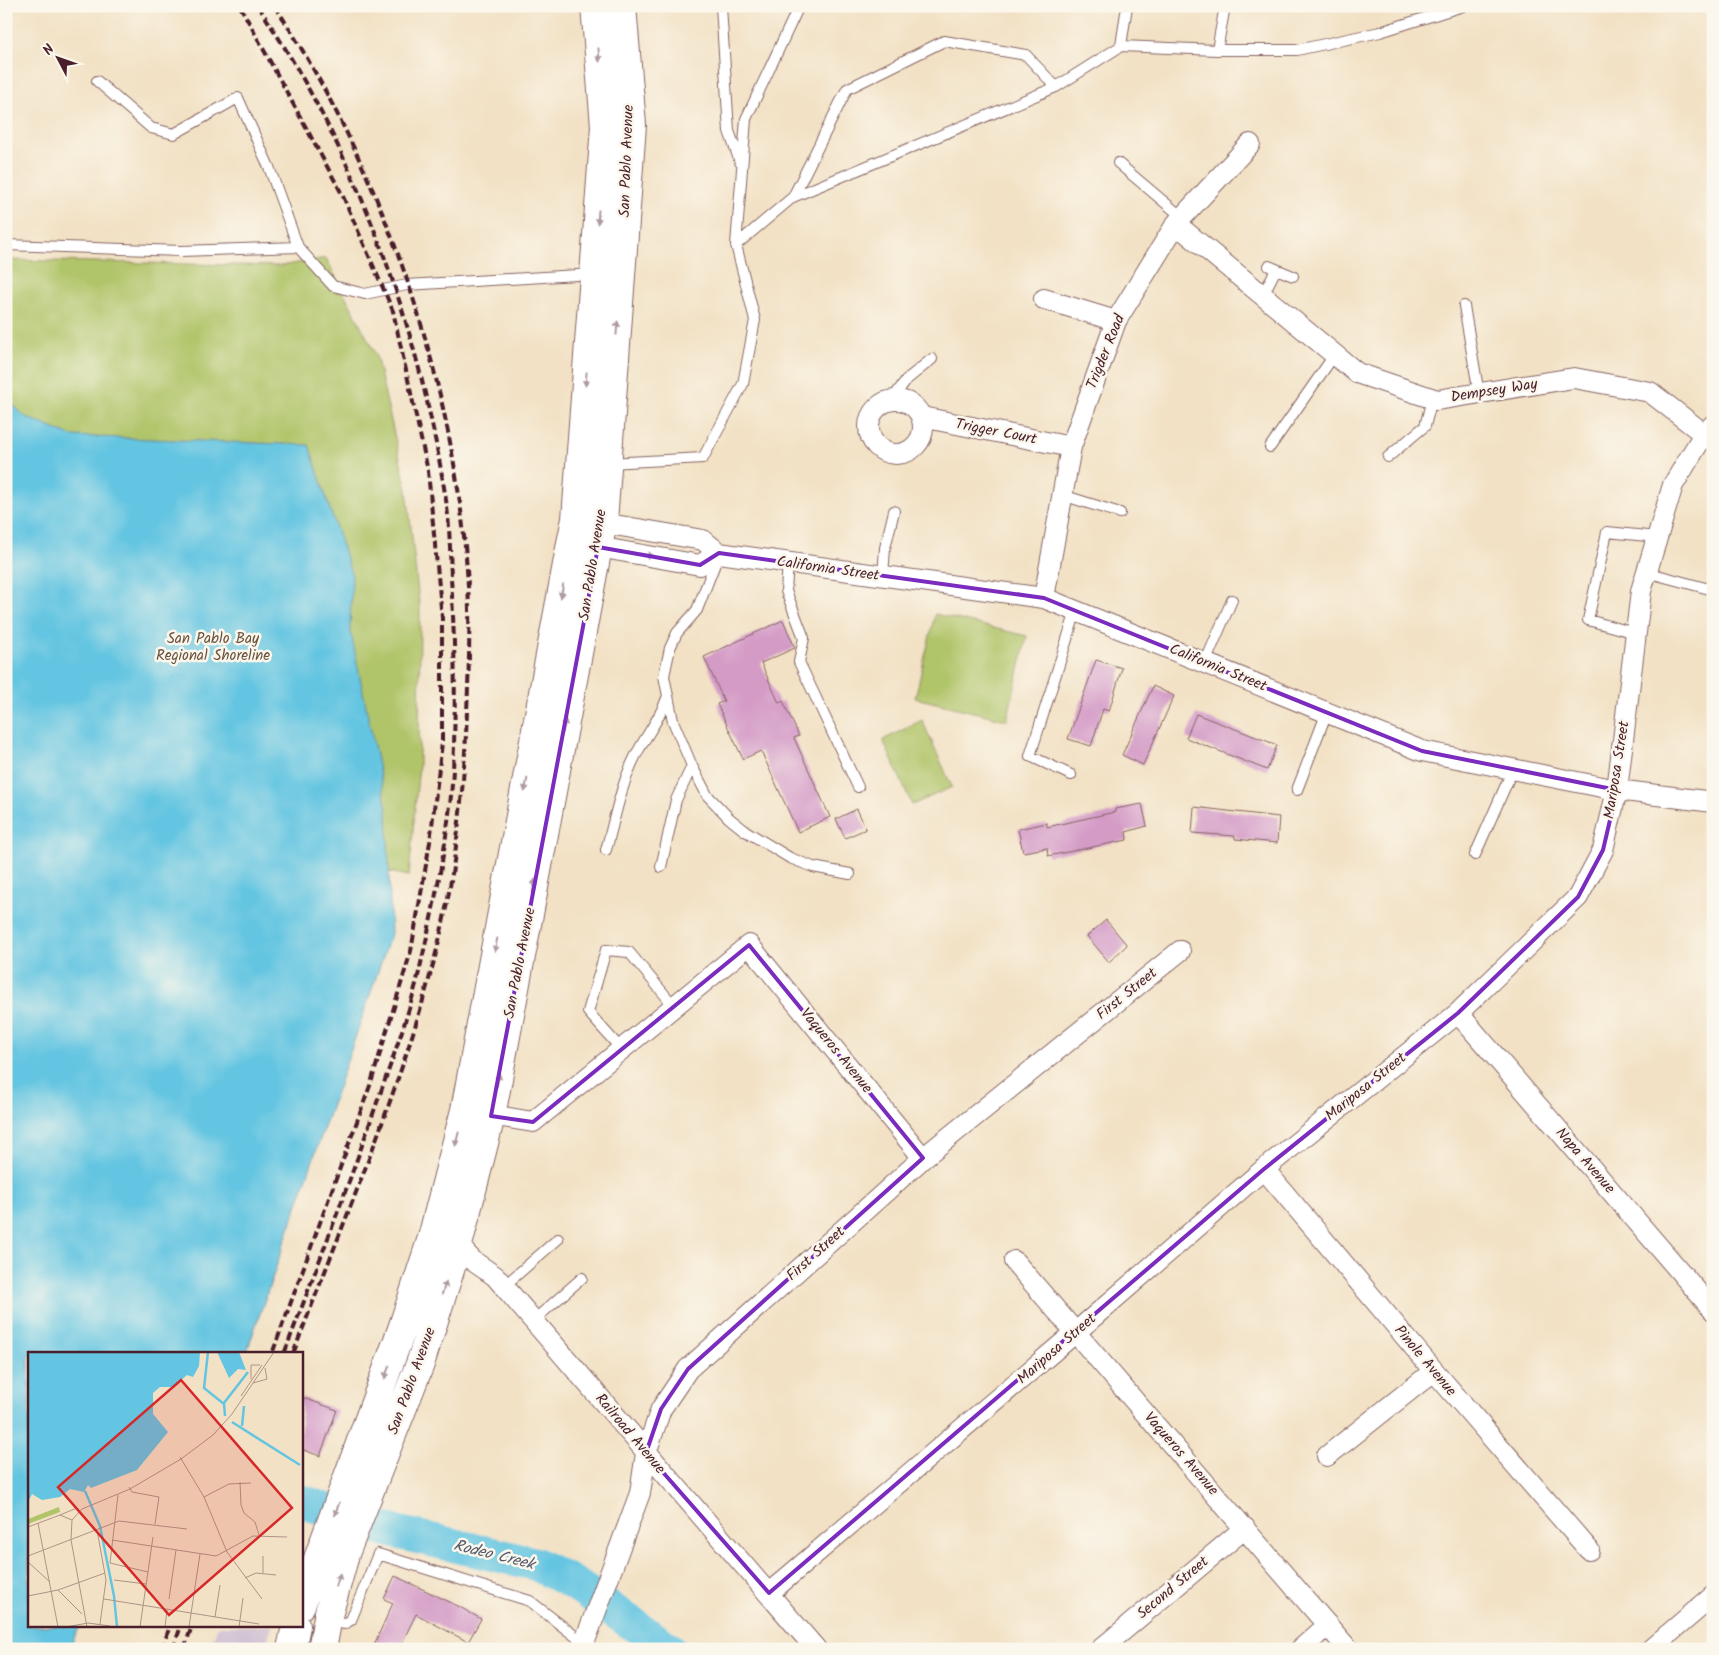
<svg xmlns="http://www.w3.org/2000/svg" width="1719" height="1655" viewBox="0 0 1719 1655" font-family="Kalam,sans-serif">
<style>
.industrial{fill:#cebed1}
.green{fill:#b0c469;stroke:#7d724a}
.water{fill:#63c5e1;stroke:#567286}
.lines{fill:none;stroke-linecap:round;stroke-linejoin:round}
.river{stroke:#63c5e1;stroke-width:34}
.building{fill:#d49bc7}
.lane-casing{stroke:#856361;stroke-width:12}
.street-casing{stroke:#856361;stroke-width:22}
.secondary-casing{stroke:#856361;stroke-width:30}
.lane{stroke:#fff;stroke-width:10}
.street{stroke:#fff;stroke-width:20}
.secondary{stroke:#fff;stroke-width:28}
.rail{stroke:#4a1f2b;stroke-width:4;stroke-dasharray:8 4;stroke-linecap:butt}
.oneway{fill:#ae9aa0}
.marked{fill:none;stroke:#7b2cbf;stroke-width:4;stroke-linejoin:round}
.labels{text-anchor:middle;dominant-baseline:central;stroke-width:5;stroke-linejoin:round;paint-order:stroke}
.street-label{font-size:15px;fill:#4a1f2b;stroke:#fbf7ec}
.park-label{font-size:15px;fill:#69513e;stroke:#fbf7ec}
.water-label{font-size:16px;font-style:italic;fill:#53596b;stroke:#fbf7ec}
.inset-river{fill:none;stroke:#63c5e1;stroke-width:2.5}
.inset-road{fill:none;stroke:#af9387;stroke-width:1}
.view{fill:#d62828;fill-opacity:0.15;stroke:#d62828;stroke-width:2.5}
.inset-edge{fill:none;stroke:#4a1f2b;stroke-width:2.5}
</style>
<rect width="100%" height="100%" fill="#fbf7ec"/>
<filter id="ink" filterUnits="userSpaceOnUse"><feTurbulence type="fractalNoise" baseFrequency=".02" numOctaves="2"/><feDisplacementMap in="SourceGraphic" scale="10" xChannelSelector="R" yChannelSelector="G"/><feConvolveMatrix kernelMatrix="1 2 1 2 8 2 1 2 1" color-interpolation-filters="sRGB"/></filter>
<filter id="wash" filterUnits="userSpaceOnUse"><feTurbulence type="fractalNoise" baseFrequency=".0096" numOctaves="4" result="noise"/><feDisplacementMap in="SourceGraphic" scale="20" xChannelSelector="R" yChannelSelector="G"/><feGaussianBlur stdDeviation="1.12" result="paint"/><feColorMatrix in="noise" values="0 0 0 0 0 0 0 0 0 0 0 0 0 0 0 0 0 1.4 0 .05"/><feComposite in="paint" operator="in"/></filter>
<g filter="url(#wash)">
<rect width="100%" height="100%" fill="#f2e1c4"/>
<path class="industrial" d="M218 1626H272L264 1649H210Z"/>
<path class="green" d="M326 258 376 355 407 490 420 611 419 764 409 876 389 872 6 849V260L280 266Z
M935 614 1027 636 1007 720 915 698Z
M922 720 952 787 912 805 883 740Z"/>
<path class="water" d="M6 397 24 416 71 436 309 445 352 576 350 628 387 809 391 934 246 1354H29V1626H83L79 1628 69 1649H6Z"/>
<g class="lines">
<path class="river" d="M301 1501 378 1528 536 1564 576 1585 669 1649"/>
</g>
<g id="blocks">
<path class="building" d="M783 620 795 648 761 663 779 703 783 701 799 736 794 738 830 817 798 832 761 751 743 759 717 704 724 701 704 657Z
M1096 660 1122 668 1109 711 1103 709 1091 746 1068 739Z
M1153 686 1174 696 1143 765 1122 755Z
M1196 714 1277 745 1267 770 1186 738Z
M1142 804 1147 826 1126 832 1127 840 1048 856 1047 848 1023 852 1018 829 1047 823V827L1115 812V809Z
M1194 807 1279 817 1277 843 1235 839V836L1192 833Z
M857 809 866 829 845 838 836 819Z
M1106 920 1127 945 1109 962 1087 936Z
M301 1397 337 1410 320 1456 301 1449Z
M395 1576 458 1606 481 1619 468 1642 416 1614 399 1649H372L393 1603 384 1599Z"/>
</g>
</g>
<g filter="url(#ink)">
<use href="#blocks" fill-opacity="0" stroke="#856361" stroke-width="1"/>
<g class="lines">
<defs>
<path id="lane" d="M721 6 729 131 740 162
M1121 46 1217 50H1297L1380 32 1463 6
M1217 50 1225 6
M97 81 151 128 174 134 238 98 269 167 298 247 333 286 365 294 407 285 594 274
M1118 163 1182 217
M793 197 847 89 944 41 1026 55 1056 87
M6 245 181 251 298 247
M736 245 793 197 1056 87 1121 46 1127 6
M1269 266 1293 276
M1263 295 1276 269
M1464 306 1479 394
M892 400 906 380 932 359
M1270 447 1335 354
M1388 457 1425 426 1432 399
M609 463 703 458 743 384 755 320 736 245 746 119 799 6
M1062 495 1120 513
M718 556 697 610 677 633 670 648 664 676 673 721 692 766 707 795 729 818 744 830 790 858 813 867 850 874
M788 563 786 591 804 638 799 662 858 787
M1646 572 1713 590
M883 576 885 548 894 511
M1635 633 1588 620 1607 532 1657 537
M1205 663 1232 600
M1071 775 1030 756 1076 611
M1297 790 1327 712
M606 850C615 818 621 784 636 755 646 735 660 719 667 698
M1475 855 1513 769
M661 867 676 800 692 766
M621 1049 588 1012 606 950 629 952 674 1006
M504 1286 558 1239
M533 1321 582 1278
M328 1620 344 1624 351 1620 378 1554 530 1601 584 1643"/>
<path id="street" d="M1176 224 1357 373 1437 400 1574 378 1650 392 1704 434
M1044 299 1116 321
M869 427a27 27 0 1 1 54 0a27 27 0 1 1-54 0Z
M922 417 1071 447
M591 521 703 540 719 553 1044 598 1422 751 1617 790 1713 802
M586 545 700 565 719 553
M1044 598 1071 447 1116 321 1176 224 1250 144
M1458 1013 1713 1310
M478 1113 533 1122 749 945 923 1158
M1264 1169 1434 1371 1589 1550
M448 1242 458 1245 473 1261 495 1276 816 1649
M1014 1261 1348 1649
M1327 1456 1434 1371
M769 1593 1076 1332 1264 1169 1458 1013 1578 897 1603 850 1617 790 1641 591 1673 485 1704 434 1713 425
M582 1649 640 1493 646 1453 661 1409 688 1369 923 1158 1180 951
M1101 1649 1245 1528
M1301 1649 1328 1625
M1651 1649 1713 1596"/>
<path id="secondary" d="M301 1605 403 1326 432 1238 465 1110 571 543 576 519 605 126 595 6
M291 1649 296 1626
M322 1649 329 1612 346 1551 420 1364 458 1245 491 1116 598 547 603 522 632 125 622 6"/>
</defs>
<use href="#lane" class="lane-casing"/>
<use href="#street" class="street-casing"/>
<use href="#secondary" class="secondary-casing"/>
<use href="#lane" class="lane"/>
<use href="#street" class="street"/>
<use href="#secondary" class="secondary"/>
<path class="rail" d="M240 6 342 194 393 311 428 471 442 618V743L430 842 411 951 371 1083 272 1354
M258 6C357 153 419 325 446 500 450 526 450 552 451 578 455 642 456 706 453 770 449 837 434 907 419 972 408 1018 391 1063 375 1108 347 1190 315 1272 284 1354
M275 6C384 173 457 386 468 586 471 636 468 685 466 735 462 807 454 882 436 953 401 1090 343 1222 293 1354
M162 1649 170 1626
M173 1649 181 1626
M184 1649 192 1626"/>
</g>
<defs><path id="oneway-solid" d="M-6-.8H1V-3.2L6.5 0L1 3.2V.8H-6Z" transform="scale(1.25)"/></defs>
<g class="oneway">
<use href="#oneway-solid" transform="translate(599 55) rotate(85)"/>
<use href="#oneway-solid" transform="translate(598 217) rotate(94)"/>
<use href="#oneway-solid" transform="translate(617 328) rotate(-85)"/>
<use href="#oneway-solid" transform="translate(586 379) rotate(95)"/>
<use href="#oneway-solid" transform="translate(646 555) rotate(10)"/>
<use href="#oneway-solid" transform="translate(562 591) rotate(101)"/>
<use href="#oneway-solid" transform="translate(564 726) rotate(-79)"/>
<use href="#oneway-solid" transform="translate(526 785) rotate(101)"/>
<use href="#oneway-solid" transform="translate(534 886) rotate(-79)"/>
<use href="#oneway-solid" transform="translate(496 945) rotate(101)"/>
<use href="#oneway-solid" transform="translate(498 1080) rotate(-79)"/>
<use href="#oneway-solid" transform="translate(457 1139) rotate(104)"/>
<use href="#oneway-solid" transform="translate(444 1288) rotate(-72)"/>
<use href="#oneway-solid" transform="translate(387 1372) rotate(110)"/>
<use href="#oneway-solid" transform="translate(337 1509) rotate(110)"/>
<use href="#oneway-solid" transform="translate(338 1580) rotate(-74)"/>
</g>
</g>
<path class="marked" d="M598 547 700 565 719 553 1044 598 1422 751 1617 790 1603 850 1578 897 1458 1013 1264 1169 769 1593 646 1453 661 1409 688 1369 923 1158 749 945 533 1122 491 1116Z"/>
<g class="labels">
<g class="street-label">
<text transform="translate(627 161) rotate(-88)">San Pablo Avenue</text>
<text transform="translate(1106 352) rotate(-68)">Trigder Road</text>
<text transform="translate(1494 391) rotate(-9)">Dempsey Way</text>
<text transform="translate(996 432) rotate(11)">Trigger Court</text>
<text transform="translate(593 565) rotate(-81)">San Pablo Avenue</text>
<text transform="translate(828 569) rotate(8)">California Street</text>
<text transform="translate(1218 668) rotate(22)">California Street</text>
<text transform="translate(1617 770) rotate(-81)">Mariposa Street</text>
<text transform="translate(520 963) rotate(-79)">San Pablo Avenue</text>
<text transform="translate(1127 994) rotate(-39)">First Street</text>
<text transform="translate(836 1051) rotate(51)">Vaqueros Avenue</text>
<text transform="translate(1366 1087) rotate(-39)">Mariposa Street</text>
<text transform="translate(1585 1161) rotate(49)">Napa Avenue</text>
<text transform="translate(816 1254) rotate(-42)">First Street</text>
<text transform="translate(1057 1349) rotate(-41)">Mariposa Street</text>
<text transform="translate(1425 1361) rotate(50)">Pinole Avenue</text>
<text transform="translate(412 1381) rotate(-70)">San Pablo Avenue</text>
<text transform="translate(630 1434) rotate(50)">Railroad Avenue</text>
<text transform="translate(1181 1454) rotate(49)">Vaqueros Avenue</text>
<text transform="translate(1173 1588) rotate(-40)">Second Street</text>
</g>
<g class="park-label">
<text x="213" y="639">San Pablo Bay<tspan x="213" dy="17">Regional Shoreline</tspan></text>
</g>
<g class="water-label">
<text transform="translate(494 1555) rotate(14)">Rodeo Creek</text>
</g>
</g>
<g transform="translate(28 1352)">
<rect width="275" height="275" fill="#f2e1c4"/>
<path d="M31 155 32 160 0 172V167Z" fill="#b0c469"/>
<path d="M0 0H172L171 14 165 25 159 23 145 35H132L125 41V62L140 80 109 118 63 136 60 133 56 140 42 137 32 145 14 148 4 142 0 150ZM189 0H211L218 18 210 17 201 26Z" fill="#63c5e1"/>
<path class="inset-river" d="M180 0 176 36 196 52M197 64 196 51 220 20M204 70 272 113M214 74 216 54M57 139 72 174 86 244 89 275"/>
<path class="inset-road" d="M223 27V13H232M225 31 239 27 237 16M213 44 234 13M152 105 176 145 199 200 234 247M212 130 213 153 216 161 227 170 231 183M101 135 104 140 131 145 127 172M90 143 82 211 120 220M176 145 201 132 223 131M32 163 49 156M10 171 30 275M0 175 32 163 44 168M69 178 78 228 72 272M84 188 188 204 225 184 259 185M0 204 91 169 159 177M0 210 22 230M235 221V204M217 226 228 221 248 223M86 228 118 232M30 238 54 262M0 244 30 238 77 221M76 247 231 272M141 247 148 198M187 265 192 233M38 275 60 271 82 274M59 275 43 188 44 168 54 157 102 137 153 107 185 83 204 62 246 0M112 275 125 185M137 275 139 258M161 275 172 202M211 275 215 246"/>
<path class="view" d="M153 28 264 156 141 263 30 135Z"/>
<rect width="275" height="275" class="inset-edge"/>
</g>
<rect width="1719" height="1655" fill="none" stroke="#fbf7ec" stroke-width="25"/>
<g transform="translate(58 58) rotate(311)" stroke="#fbf7ec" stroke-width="4" paint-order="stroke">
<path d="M0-4L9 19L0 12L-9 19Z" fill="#4a1f2b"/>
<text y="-8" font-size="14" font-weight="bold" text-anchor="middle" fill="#4a1f2b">N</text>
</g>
</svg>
